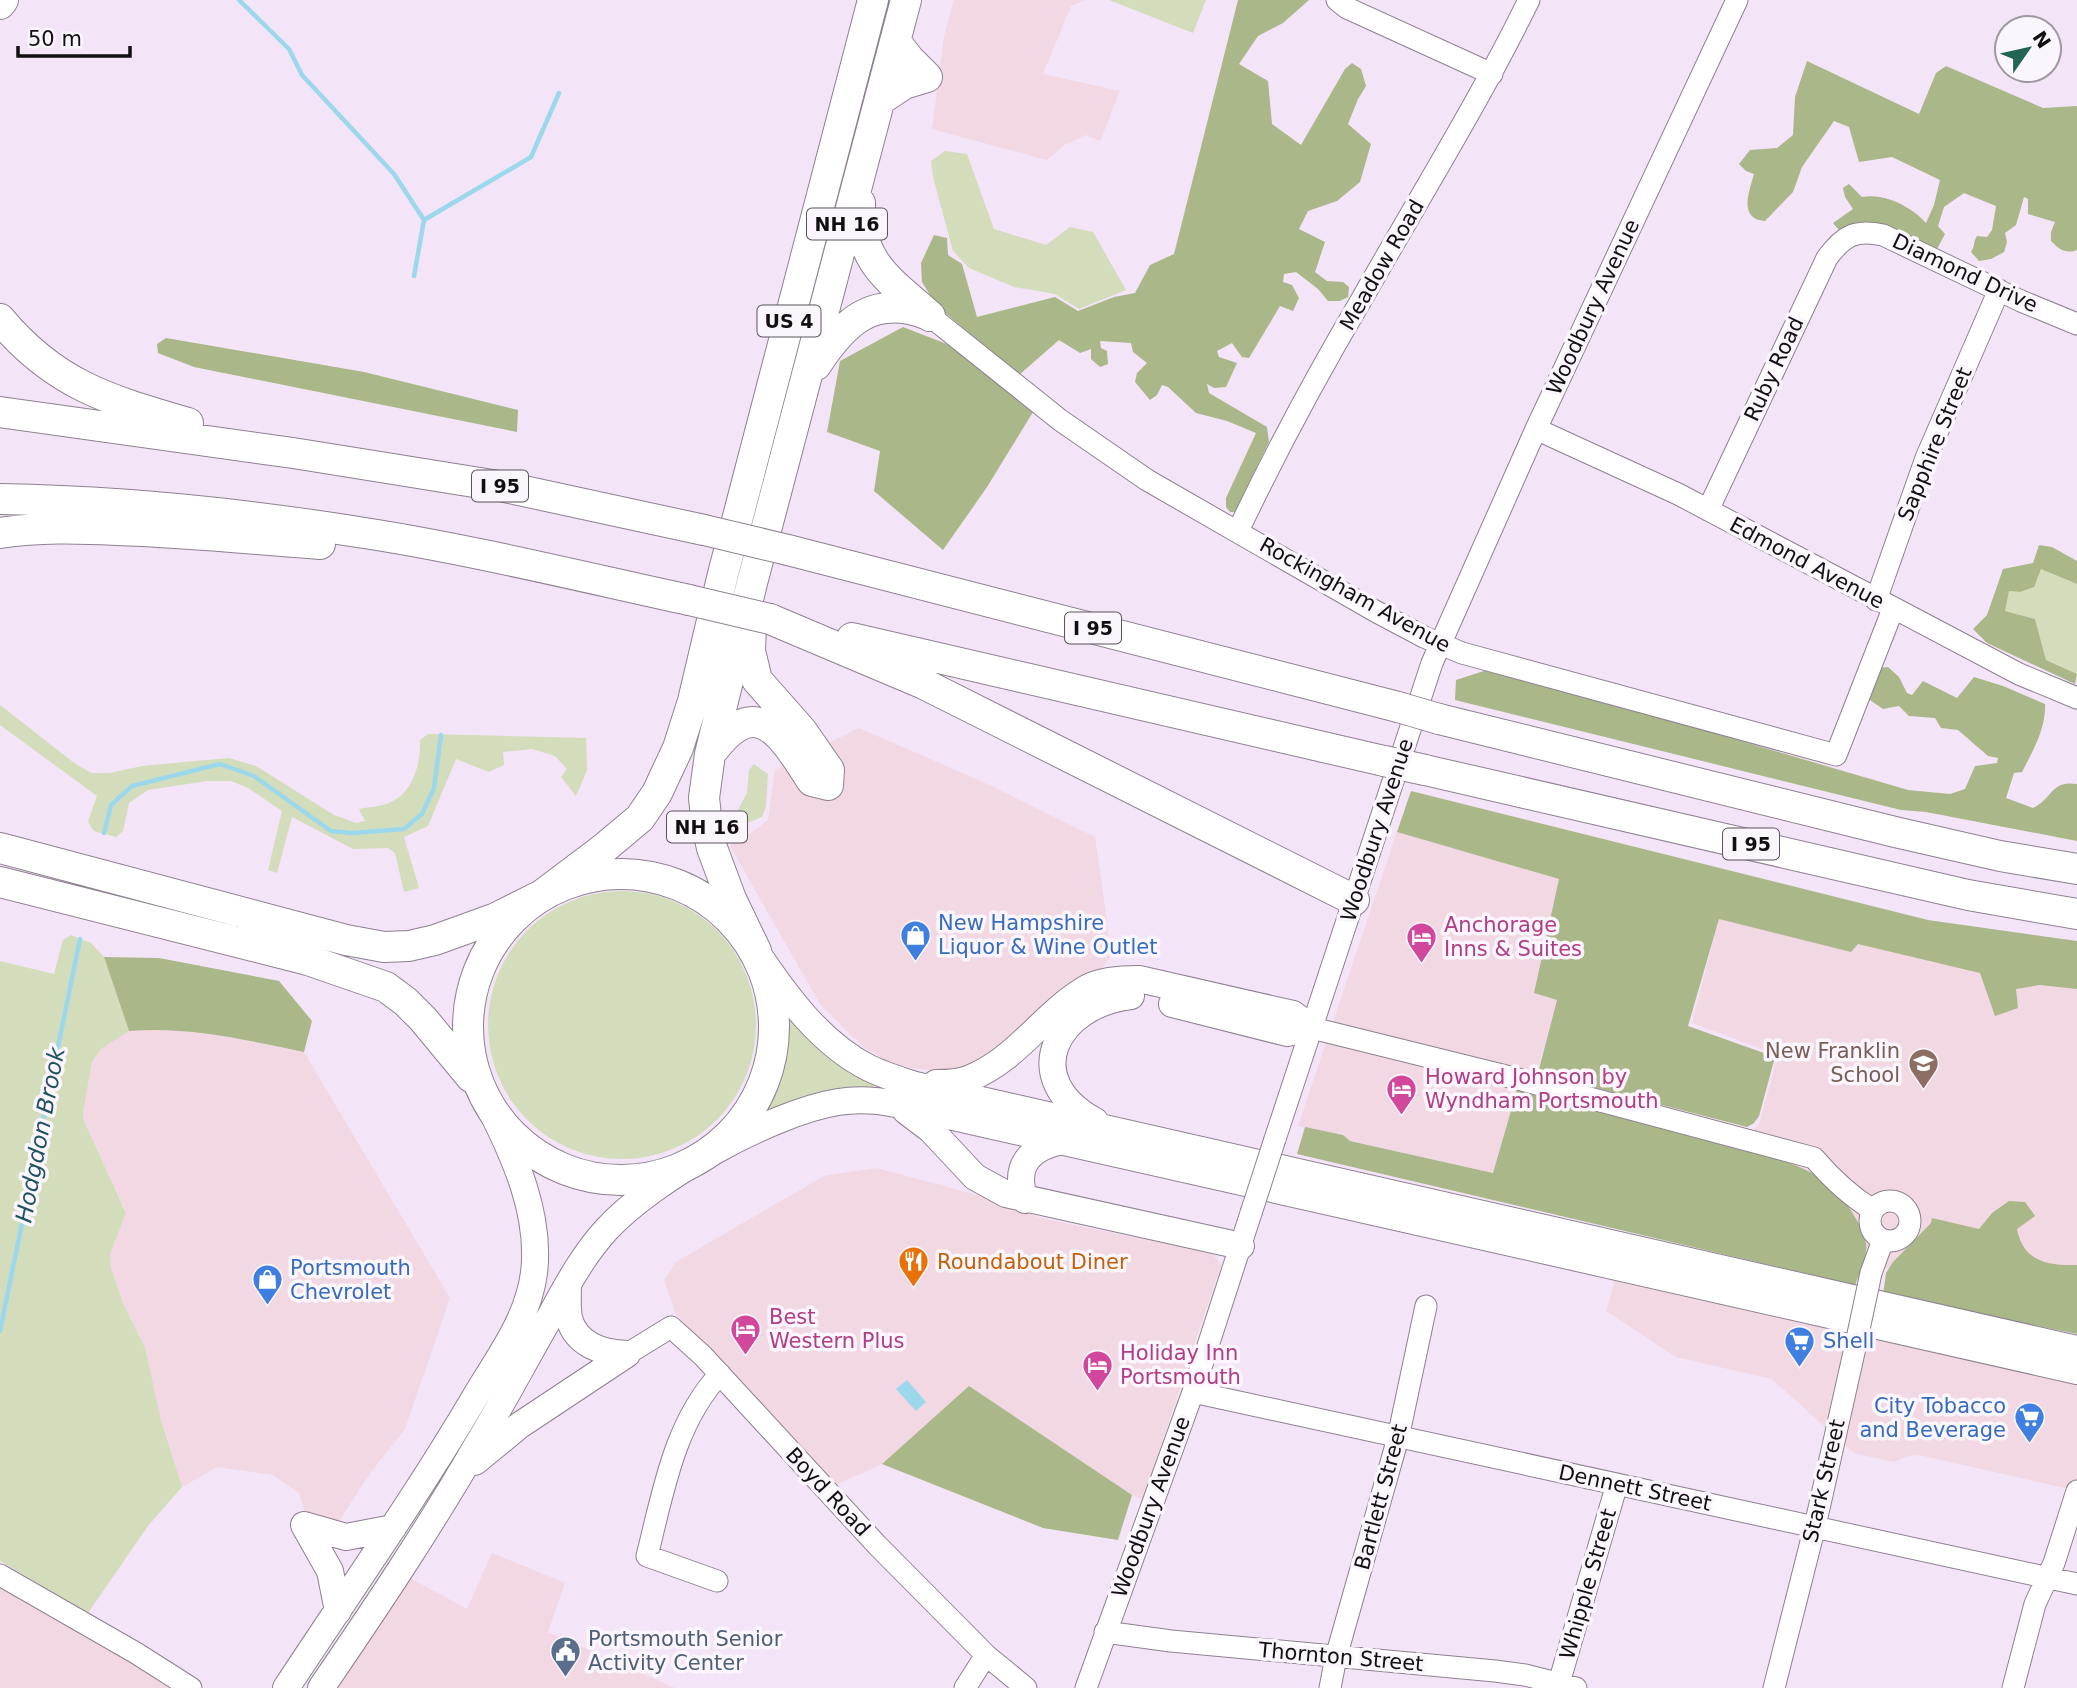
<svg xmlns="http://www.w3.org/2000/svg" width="2077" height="1688" viewBox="0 0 2077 1688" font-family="'DejaVu Sans',sans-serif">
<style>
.commercial{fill:#f1d8e2}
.education{fill:#f1d8e3}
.green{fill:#d3ddbb}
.forest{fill:#aab788}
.water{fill:#9cd8ec}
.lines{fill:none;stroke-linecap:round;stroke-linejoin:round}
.stream{stroke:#9cd8ec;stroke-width:4.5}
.minor-casing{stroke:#8e8091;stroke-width:23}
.major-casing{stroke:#8e8091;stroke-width:28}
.highway-casing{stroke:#8e8091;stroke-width:32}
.minor{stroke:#fff;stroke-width:21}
.major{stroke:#fff;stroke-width:26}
.highway{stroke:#fff;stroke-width:30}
.minor-bridge-casing{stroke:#8e8091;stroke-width:23;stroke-linecap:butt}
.highway-bridge-casing{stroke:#8e8091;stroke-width:32;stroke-linecap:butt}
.minor-bridge{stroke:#fff;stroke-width:21}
.highway-bridge{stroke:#fff;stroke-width:30}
.labels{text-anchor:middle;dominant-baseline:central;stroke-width:7;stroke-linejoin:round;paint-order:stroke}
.shield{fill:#fbf5fd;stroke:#59535a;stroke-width:2}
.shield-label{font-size:19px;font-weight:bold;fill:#130e14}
.street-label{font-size:21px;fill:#130e14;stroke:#fbf5fd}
.shop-label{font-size:21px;fill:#366cbe;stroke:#fbf5fd;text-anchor:start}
.hotel-label{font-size:21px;fill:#b23c85;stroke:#fbf5fd;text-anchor:start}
.education-label{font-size:21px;fill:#785e54;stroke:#fbf5fd;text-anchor:end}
.food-label{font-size:21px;fill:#c56008;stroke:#fbf5fd;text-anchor:start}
.service-label{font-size:21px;fill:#4e5e75;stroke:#fbf5fd;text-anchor:start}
.water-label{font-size:23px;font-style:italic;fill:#1f5160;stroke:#fbf5fd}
</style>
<rect width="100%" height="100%" fill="#f3e4f7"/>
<path class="commercial" d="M954 0H1086L1071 6 1043 74 1120 91 1100 141 1086 135 1064 145 1047 160 932 129 944 36Z
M859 728 983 782 1095 837 1106 914 1110 957 1100 972 968 1074 910 1068 887 1061 862 1046 820 1004 730 846 744 838 768 820 775 770Z
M1397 832 1559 879 1534 993 1557 1000 1531 1094 1517 1091 1493 1173 1350 1141 1343 1135 1298 1126Z
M158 1028 206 1032 304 1052 450 1298 405 1429 371 1472 335 1527 306 1515 299 1493 273 1475 217 1467 182 1487 161 1420 145 1347 123 1303 111 1268 110 1254 126 1212 84 1121 83 1113 92 1062 101 1049 129 1031Z
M876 1168 989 1198 1044 1219 1212 1253 1221 1265 1143 1499 1132 1495 969 1386 882 1464 833 1486 676 1314 664 1280 676 1262 824 1176Z
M1615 1281 2077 1385V1480L2065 1488 1919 1455 1908 1456 1894 1462 1854 1453 1772 1379 1676 1357 1606 1311Z
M492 1553 565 1583 548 1632 675 1688H337L410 1578 467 1609Z
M0 1588 132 1662 173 1688H0Z"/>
<path class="education" d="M1721 911 2077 977V1317L1724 1226 1749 1133 1759 1125 1778 1055 1692 1023Z"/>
<path class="green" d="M1109 0H1206L1193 33Z
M945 151 967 154 994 229 1046 245 1070 227 1093 232 1126 290 1079 309 1055 294 1014 287 969 268 953 251 933 177 931 161Z
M2041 568 2077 584V674L2046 660 2035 619 2004 611 2009 591 2020 592Z
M0 705 73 762 91 773H110L142 766 229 758 256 766 334 815 356 823 365 821 359 809C368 807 378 807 386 804 412 796 421 765 420 740L428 734 586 738 587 770 576 796 561 777 567 769 555 756 532 749 503 752 504 765 489 772 456 759 428 826 404 837 419 888 404 892 395 853 388 848 353 849 292 817 277 873 268 870 282 811 248 788 231 781H207L148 790 129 803 123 831 116 837 94 831 88 822 97 796 0 725Z
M754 764 768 774 766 806 762 817 747 823 740 818 738 810 747 793 749 770Z
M488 1025a134 134 0 1 1 268 0a134 134 0 1 1-268 0Z
M71 935 91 943 104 957 129 1031 101 1049 92 1062 83 1113 84 1121 126 1213 110 1254 111 1268 123 1303 145 1347 161 1420 182 1487 148 1526 88 1613 0 1561V961L54 974 63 940Z
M791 1017 875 1084 873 1092 770 1111 768 1106 785 1063Z"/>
<path class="forest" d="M1238 0H1309L1283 23 1258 36 1239 64 1268 81 1272 124 1301 145 1345 69 1352 63 1361 69 1366 86 1358 99 1348 124 1371 144 1360 182 1337 201 1308 211 1299 229 1325 242 1315 272 1327 281 1343 282 1349 287 1348 297 1340 301H1328L1318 289 1296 272 1284 274 1283 282 1292 285 1299 298 1293 311 1280 306 1249 358 1242 357 1232 343 1217 351 1219 357 1237 363 1226 387 1214 388 1207 384 1209 393 1267 427 1269 442 1235 512H1230L1226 507V498L1256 433 1227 421 1196 413 1168 387 1162 385 1157 395 1150 400 1135 382 1137 373 1147 363 1133 352 1131 343 1100 341 1101 348 1107 351 1108 364 1100 367 1091 359V349L1080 353 1059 340 1019 375 936 305 922 282 921 263 934 235 947 238 948 255 962 264 977 317 1055 297 1078 311 1114 297 1135 293 1150 265 1174 254Z
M1807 61 1919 114 1936 73 1946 66 2043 108 2077 106V250C2065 254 2060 250 2051 241V232L2055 222 2028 214V199L2024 197 2016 225 2005 233 2007 242 2004 252 1991 259 1979 261 1971 252C1975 247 1973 242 1977 236L1987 237 1992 230 1996 206 1964 193 1944 207 1938 226 1945 234 1936 251C1899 232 1882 214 1839 230L1833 223 1853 209 1845 197 1843 188 1849 184 1862 197C1884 193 1911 206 1926 223L1934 205 1940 180 1892 157 1859 162 1849 127 1834 121 1802 167 1793 192 1765 221C1738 219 1749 192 1754 174L1746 171 1739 164 1750 150 1777 148 1793 135 1795 97Z
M903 327 957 348 1033 412 987 487 943 550 874 491 880 451 827 432 840 361Z
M166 338 364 372 518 410 517 432 194 367 158 353 157 344Z
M2039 545 2052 547 2077 561V584L2041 569 2034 587 2020 592 2009 591 2005 611 2035 619 2046 660 2077 674 2075 684 1987 643 1973 629 1987 615 2003 569 2033 563Z
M1888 667 1899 677 1907 693 1912 695 1923 681 1957 698 1974 677 2003 686 2045 704C2046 729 2033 750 2022 772L2014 773 2006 798 2033 808C2054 797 2051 780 2077 784V841L1926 812 1901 810 1455 700 1456 680 1487 670 1683 724 1908 790 1950 794 1965 789 1975 766 1997 763 1998 758 1988 756 1958 730 1941 728 1935 718 1909 716 1899 706 1883 709 1870 700 1878 668Z
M1411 791 1928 920 2077 941V989L2040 985 2016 989 2018 1008 1995 1016 1980 973 1858 944 1851 952 1719 919 1688 1026 1775 1057 1759 1116 1754 1123 1747 1127 1538 1073 1557 1000 1534 993 1559 879 1397 832Z
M104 957 159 958 279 981 312 1021 304 1052C246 1040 189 1026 129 1031Z
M1517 1090 1776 1158C1812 1171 1833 1180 1853 1214 1858 1222 1865 1234 1866 1244 1868 1256 1859 1274 1855 1285L1297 1154 1305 1127 1343 1135 1350 1141 1493 1173Z
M2009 1201 2025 1202 2035 1216 2017 1229C2023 1261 2047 1266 2077 1265V1334L1883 1295 1886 1273 1893 1262 1931 1223 1932 1218 1979 1229 1992 1213Z
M969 1386 1132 1495 1118 1540 1043 1528 882 1464Z"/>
<path class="water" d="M907 1380 926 1402 916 1411 896 1389Z"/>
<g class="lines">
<path class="stream" d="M239 0 289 49 302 75 394 174 424 220
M414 276 424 220 531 157 559 93
M104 833 111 805 132 786 220 764 254 776 331 831 352 833 404 829 422 814 434 788 441 735
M0 1331 80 939"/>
<defs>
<path id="minor" d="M1337 0 1347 8 1492 74
M930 316 1060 420 1147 480 1375 611 1424 637 1462 653 1836 755 1893 609
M1536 429 1678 494 2019 674 2077 698
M1708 510 1827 258C1844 235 1856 229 1883 235L2021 301 2077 324
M1238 531C1276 451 1318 373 1363 297 1419 198 1479 102 1529 0
M1876 600 1926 458 1999 290
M1312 1028 1522 1080 1814 1158C1832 1179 1850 1196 1873 1210
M1275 1139 1432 663 1536 429 1737 0
M1870 1221a20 20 0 1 1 40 0a20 20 0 1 1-40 0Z
M1871 1273 1883 1240
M627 1354 671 1327 703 1356 877 1545 986 1655 1026 1688
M1193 1392 2077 1584
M0 1575 136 1653 191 1688
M717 1581 647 1556C663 1493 674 1423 720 1374
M1105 1632 1171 1641 1495 1671 1525 1675 1576 1688
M1559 1683 1617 1484
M965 1688 986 1655
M1086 1688 1193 1392 1251 1213
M1330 1688 1336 1657 1398 1438 1426 1306
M1774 1688 1815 1526 1855 1348
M2013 1688 2035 1604 2054 1563 2077 1491"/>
<path id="major" d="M756 951C785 995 821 1044 869 1068 883 1075 900 1080 915 1085L2077 1349
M1172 1004 1287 1033 1312 1028
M936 1083C946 1083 958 1083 968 1079 1015 1061 1041 1017 1082 991 1098 980 1121 979 1139 979L1293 1014 1312 1028
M906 1111 931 1130 975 1177 1006 1194 1241 1246
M1095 1121C1018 1079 1055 1005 1131 996
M1025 1200C1013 1166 1029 1148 1062 1141
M568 1284C568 1295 567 1308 569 1318 576 1345 603 1353 627 1354
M475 1462 520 1425 627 1354
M304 1525 330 1571 338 1611
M304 1525 346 1537 393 1528
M286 1688C349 1592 416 1497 475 1397 498 1358 528 1320 534 1273 541 1215 515 1157 489 1106
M321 1688C375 1609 428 1530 476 1447 501 1406 523 1364 547 1322 565 1289 582 1256 607 1229 653 1179 771 1113 838 1102 857 1099 876 1100 896 1104L2077 1371"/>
<path id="highway" d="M0 4 3 0
M880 100 904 84 927 77 909 59 895 41
M860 203C859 264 889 279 930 316
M0 319C55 385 109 400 188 423
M816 365C844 322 873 294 926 314
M0 412 293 453 505 487 704 530
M0 499C124 501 248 514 371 534 477 551 583 577 689 600
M0 533C39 527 78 528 117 530 185 532 252 539 320 544
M788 550 1398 707
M770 619 924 684 1354 900
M852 638 1384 761
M1439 719 1895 832 2000 856 2077 869
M710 754C718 744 726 733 737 727 771 706 796 758 812 781L828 785 829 770 802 731 757 680 750 651 751 625
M1425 770 1968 895 2077 914
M0 848 346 940 384 947 409 946 435 940 496 918 542 895 603 849 640 818 657 793 678 748 693 701 723 574 873 0
M468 1027a153 153 0 1 1 306 0a153 153 0 1 1-306 0Z
M0 882 308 960 386 987 406 1002 423 1019 471 1077
M756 951 731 899 712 848 707 825 704 798 710 754 752 583 906 0"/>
</defs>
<use href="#minor" class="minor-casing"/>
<use href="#major" class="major-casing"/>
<use href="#highway" class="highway-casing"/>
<use href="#minor" class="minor"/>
<use href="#major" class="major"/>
<use href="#highway" class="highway"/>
<defs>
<path id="minor-bridge" d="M1251 1213 1275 1139
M1855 1348 1871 1273"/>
<path id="highway-bridge" d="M704 530 788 550
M689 600 770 619
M1398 707 1439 719
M1384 761 1425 770"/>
</defs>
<use href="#minor-bridge" class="minor-bridge-casing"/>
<use href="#highway-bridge" class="highway-bridge-casing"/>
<use href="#minor-bridge" class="minor-bridge"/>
<use href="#highway-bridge" class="highway-bridge"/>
</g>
<defs>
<symbol id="shop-pin" viewBox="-11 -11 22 30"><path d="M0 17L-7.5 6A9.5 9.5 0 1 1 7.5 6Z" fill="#3f7fe0" stroke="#fbf5fd"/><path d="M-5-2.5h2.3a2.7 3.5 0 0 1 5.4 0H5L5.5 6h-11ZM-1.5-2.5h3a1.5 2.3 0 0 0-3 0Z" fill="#fff"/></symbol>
<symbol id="hotel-pin" viewBox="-11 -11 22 30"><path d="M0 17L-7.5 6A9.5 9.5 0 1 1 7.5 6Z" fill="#d1479c" stroke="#fbf5fd"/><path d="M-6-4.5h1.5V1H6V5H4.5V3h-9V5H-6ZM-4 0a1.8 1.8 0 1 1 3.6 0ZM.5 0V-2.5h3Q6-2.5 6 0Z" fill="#fff"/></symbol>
<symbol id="school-pin" viewBox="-11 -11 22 30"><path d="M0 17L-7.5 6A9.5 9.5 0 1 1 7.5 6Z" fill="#8d6e63" stroke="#fbf5fd"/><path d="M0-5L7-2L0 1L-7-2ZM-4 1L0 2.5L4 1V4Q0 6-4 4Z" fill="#fff"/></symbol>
<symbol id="restaurant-pin" viewBox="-11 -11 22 30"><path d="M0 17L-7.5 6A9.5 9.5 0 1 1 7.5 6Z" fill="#e8710a" stroke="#fbf5fd"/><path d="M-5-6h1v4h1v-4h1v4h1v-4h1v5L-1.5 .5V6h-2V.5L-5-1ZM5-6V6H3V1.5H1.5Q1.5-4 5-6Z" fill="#fff"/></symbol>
<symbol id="supermarket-pin" viewBox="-11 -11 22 30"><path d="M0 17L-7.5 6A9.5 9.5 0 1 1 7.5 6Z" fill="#3f7fe0" stroke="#fbf5fd"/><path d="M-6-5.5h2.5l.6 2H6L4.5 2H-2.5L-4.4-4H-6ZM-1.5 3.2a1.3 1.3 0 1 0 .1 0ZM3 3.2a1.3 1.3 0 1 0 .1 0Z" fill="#fff"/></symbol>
<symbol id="civic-pin" viewBox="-11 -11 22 30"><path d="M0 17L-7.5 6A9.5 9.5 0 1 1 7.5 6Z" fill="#5c6f8a" stroke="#fbf5fd"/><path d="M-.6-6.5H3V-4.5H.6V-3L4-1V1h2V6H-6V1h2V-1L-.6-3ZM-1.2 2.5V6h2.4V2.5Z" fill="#fff"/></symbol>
</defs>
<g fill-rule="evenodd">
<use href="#shop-pin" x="898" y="918" width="35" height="47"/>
<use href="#hotel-pin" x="1404" y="920" width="35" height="47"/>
<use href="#school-pin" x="1906" y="1046" width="35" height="47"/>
<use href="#hotel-pin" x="1384" y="1072" width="35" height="47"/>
<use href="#restaurant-pin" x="896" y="1244" width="35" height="47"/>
<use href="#shop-pin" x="250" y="1262" width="35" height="47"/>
<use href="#hotel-pin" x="728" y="1312" width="35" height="47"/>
<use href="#supermarket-pin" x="1782" y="1324" width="35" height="47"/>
<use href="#hotel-pin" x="1080" y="1348" width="35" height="47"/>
<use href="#supermarket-pin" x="2012" y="1400" width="35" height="47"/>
<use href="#civic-pin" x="548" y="1634" width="35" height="47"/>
</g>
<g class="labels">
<g class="shield">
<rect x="807" y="208.5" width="80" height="31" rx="5"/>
<rect x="757.5" y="305.5" width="63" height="31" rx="5"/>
<rect x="472" y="470.5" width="56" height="31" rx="5"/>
<rect x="1065" y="612.5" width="56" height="31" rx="5"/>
<rect x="667" y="811.5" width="80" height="31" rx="5"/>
<rect x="1723" y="828.5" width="56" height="31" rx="5"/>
</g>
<g class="shield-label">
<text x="847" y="224">NH 16</text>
<text x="789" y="321">US 4</text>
<text x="500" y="486">I 95</text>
<text x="1093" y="628">I 95</text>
<text x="707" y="827">NH 16</text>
<text x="1751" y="844">I 95</text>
</g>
<g class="street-label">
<text transform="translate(1382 265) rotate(-60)">Meadow Road</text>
<text transform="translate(1965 273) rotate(25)">Diamond Drive</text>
<text transform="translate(1593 307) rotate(-65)">Woodbury Avenue</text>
<text transform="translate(1774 369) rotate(-65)">Ruby Road</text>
<text transform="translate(1935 444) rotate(-68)">Sapphire Street</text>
<text transform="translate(1807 563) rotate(28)">Edmond Avenue</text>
<text transform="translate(1355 595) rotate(29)">Rockingham Avenue</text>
<text transform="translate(1377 830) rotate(-72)">Woodbury Avenue</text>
<text transform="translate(1824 1481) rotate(-77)">Stark Street</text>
<text transform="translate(1635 1488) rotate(12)">Dennett Street</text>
<text transform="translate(828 1492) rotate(47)">Boyd Road</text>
<text transform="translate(1381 1497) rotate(-75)">Bartlett Street</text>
<text transform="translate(1151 1507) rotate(-70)">Woodbury Avenue</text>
<text transform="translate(1588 1584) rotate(-74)">Whipple Street</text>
<text transform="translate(1341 1657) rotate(5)">Thornton Street</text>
</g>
<g class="shop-label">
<text x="938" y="923">New Hampshire<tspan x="938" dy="24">Liquor &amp; Wine Outlet</tspan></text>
<text x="290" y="1268">Portsmouth<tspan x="290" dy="24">Chevrolet</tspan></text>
<text x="1823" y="1341">Shell</text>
<text x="2006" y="1406" text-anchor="end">City Tobacco<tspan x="2006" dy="24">and Beverage</tspan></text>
</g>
<g class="hotel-label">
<text x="1444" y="925">Anchorage<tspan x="1444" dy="24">Inns &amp; Suites</tspan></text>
<text x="1425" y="1077">Howard Johnson by<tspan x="1425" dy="24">Wyndham Portsmouth</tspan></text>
<text x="769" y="1317">Best<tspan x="769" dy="24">Western Plus</tspan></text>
<text x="1120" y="1353">Holiday Inn<tspan x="1120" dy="24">Portsmouth</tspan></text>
</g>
<g class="education-label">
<text x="1900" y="1051">New Franklin<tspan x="1900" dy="24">School</tspan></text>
</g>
<g class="food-label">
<text x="937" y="1262">Roundabout Diner</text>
</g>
<g class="service-label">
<text x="588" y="1639">Portsmouth Senior<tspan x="588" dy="24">Activity Center</tspan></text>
</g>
<g class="water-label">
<text transform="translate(40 1135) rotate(-79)">Hodgdon Brook</text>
</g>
</g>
<g transform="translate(2028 49) rotate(56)"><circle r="33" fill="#fbf5fd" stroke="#9e99a0" stroke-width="2"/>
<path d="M0-5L12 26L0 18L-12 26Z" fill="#236554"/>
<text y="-10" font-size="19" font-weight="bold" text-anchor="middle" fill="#130e14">N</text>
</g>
<path d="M18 46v10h112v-10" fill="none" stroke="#130e14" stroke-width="3.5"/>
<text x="28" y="46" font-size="21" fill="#130e14" stroke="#fbf5fd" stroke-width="5" paint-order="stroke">50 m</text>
</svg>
